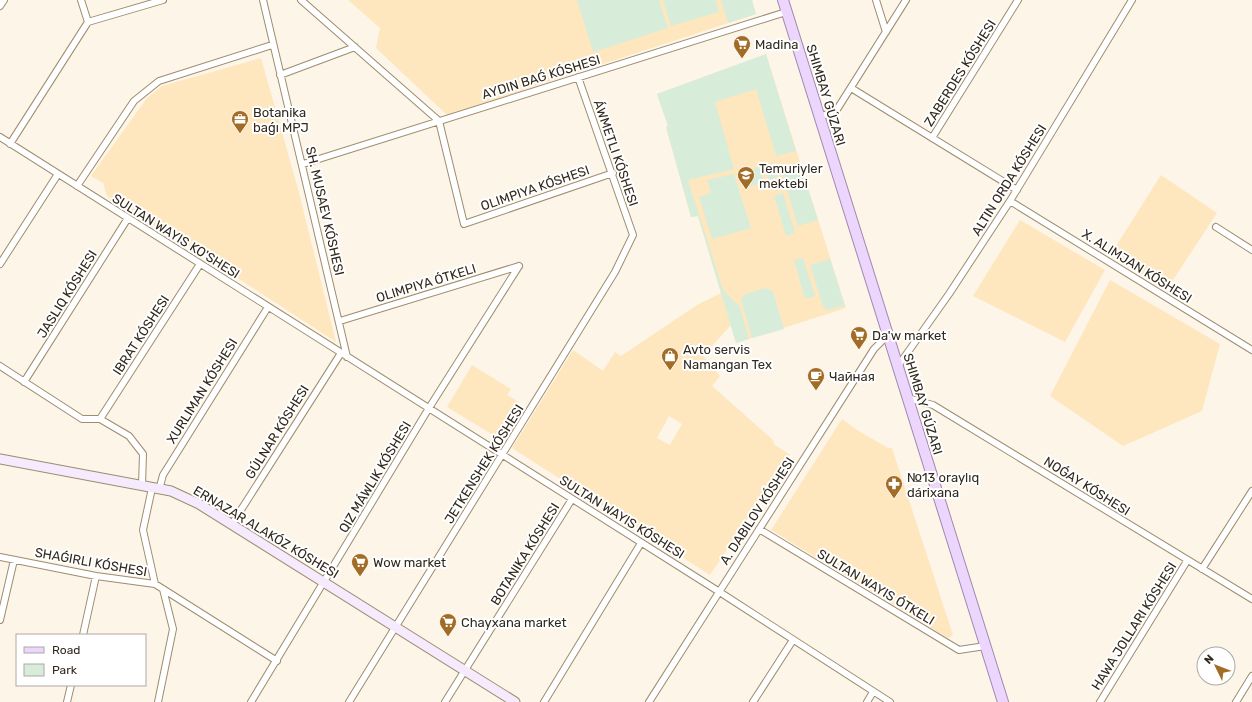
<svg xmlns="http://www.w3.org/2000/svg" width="1252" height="702" viewBox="0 0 1252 702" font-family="Rubik,sans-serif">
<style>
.built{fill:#fee7bf;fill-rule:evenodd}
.green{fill:#d7edda}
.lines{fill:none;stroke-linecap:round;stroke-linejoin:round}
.street-casing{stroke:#9e8c6e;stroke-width:8}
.secondary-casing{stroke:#9e8c6e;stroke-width:11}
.primary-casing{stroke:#a388af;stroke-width:12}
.street{stroke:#fff;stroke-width:6}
.secondary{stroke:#f6ebfe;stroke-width:9}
.primary{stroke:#edd6fe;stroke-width:10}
.labels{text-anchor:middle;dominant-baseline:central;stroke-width:4;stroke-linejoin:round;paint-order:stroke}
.poi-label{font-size:13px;fill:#31291d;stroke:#fff;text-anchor:start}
.street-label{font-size:13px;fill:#31291d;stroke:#fff}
</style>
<rect width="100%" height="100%" fill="#fcf5e8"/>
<path class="built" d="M348 0H752L756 14 447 115 376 48 380 28Z
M766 54 846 308 736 343 731 325 703 356 720 376 712 386 773 440 774 444 790 455 710 575 512 448 573 350 603 371 615 352 621 356 697 305 721 293 698 216 691 217 666 127 668 126 657 94ZM669 416 682 424 670 445 657 438Z
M261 58 298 189 336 342 188 246 107 196 103 183 91 176 147 98 162 86Z
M1161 175 1217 213 1167 289 1111 254Z
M1020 220 1105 270 1065 342 973 296Z
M1110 280 1220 344 1202 411 1123 446 1050 396Z
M472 365 511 389 507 395 519 402 498 438 447 407Z
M842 419 857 430 888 448H892L953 635 948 638 771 530Z"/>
<path class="green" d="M577 0H659L668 28 593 52Z
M663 0H716L719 12 671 26Z
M721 0H752L756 14 728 23Z
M766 54 796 151 776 156 756 89 715 102 734 169 688 180 723 290 740 307 749 339 736 343 698 216 691 217 666 127 668 126 657 94Z
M774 163 778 177 769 180 764 165Z
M800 164 818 220 798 226 781 170Z
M759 167 764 182 745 188 741 175 744 171Z
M734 174 751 228 712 239 699 197 711 193 707 180Z
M783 193 795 233 786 236 774 196Z
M803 258 815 296 805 299 794 260Z
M830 259 845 306 826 310 823 306 810 265Z
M765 288 773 291 784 329 752 338 741 300 744 295Z"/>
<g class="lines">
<defs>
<path id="street" d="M81 0 88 22
M263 0 347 357
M301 0 439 121 464 224 613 173
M876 0 886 32
M0 6 4 0
M280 75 355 47
M851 88 1017 190
M819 117 836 111 906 0
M0 137 718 591 890 702
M932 138 1018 0
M10 144 88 22 163 0
M303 164 786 12
M77 186 134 101 159 81 272 45
M1010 201 1252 350
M1216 227 1252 250
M0 264 58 174
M340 321 519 266
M0 366 82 419H100L129 436 143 454 142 486
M898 366 949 294 1010 201 1132 0
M24 382 128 218
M907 398 933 405 1252 599
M100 419 200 264
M152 488 143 530 155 584
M159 490 163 475 268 307
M232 524 341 353
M759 529 959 650 985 646
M0 557 96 576 155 584 277 661
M1202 569 1252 491
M0 620 14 560
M83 635 96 576
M67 702 71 685
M158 702 173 629 163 589
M251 702 429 408 519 266
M349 702 615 272 633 235 578 77
M445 702 572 499
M544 702 641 543
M649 702 874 349 888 335
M753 702 793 640
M867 702 873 692
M1100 702 1187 561
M1236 702 1252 676"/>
<path id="secondary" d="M0 459 171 491 199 504 515 702"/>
<path id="primary" d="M783 0 1003 702"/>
</defs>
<use href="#street" class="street-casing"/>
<use href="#secondary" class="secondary-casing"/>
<use href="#primary" class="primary-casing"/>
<use href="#street" class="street"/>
<use href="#secondary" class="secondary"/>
<use href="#primary" class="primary"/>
</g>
<defs>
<symbol id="supermarket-pin" viewBox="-11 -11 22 30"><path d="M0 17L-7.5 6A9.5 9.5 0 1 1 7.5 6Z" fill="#a26c26" stroke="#fff"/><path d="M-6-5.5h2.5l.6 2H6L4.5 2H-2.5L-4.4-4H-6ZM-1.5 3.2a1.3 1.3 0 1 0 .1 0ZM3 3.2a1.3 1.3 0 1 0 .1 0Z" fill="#fff"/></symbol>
<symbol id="office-pin" viewBox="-11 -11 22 30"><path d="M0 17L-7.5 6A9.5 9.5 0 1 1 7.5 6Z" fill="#a26c26" stroke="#fff"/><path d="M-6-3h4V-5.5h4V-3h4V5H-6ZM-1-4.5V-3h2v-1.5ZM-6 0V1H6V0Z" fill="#fff"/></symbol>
<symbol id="school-pin" viewBox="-11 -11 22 30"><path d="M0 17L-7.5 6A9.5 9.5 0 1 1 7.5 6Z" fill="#a26c26" stroke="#fff"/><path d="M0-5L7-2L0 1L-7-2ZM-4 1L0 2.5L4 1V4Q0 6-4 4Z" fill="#fff"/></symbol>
<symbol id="shop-pin" viewBox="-11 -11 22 30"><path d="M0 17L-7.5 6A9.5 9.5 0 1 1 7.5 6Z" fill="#a26c26" stroke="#fff"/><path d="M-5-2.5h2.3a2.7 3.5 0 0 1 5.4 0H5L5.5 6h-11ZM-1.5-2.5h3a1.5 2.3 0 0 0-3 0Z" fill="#fff"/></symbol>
<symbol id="cafe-pin" viewBox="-11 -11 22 30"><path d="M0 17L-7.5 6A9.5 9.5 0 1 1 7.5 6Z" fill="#a26c26" stroke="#fff"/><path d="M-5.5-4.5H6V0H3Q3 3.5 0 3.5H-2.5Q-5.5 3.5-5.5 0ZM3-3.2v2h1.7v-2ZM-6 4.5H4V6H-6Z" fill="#fff"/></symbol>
<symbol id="pharmacy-pin" viewBox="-11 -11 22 30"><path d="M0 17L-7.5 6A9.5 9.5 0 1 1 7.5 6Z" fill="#a26c26" stroke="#fff"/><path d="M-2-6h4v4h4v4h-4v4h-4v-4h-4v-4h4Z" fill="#fff"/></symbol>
</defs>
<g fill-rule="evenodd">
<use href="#supermarket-pin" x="732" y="34" width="20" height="27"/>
<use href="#office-pin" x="230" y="109" width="20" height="27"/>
<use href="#school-pin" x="736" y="165" width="20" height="27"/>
<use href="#supermarket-pin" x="849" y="325" width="20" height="27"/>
<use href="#shop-pin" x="660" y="346" width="20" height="27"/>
<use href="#cafe-pin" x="806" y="366" width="20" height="27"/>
<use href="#pharmacy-pin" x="884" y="474" width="20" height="27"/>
<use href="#supermarket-pin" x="350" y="552" width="20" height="27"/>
<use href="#supermarket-pin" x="438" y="612" width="20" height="27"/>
</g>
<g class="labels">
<g class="poi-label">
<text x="755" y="44">Madina</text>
<text x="253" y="112">Botanika<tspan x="253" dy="15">baǵı MPJ</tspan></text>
<text x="759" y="168">Temuriyler<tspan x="759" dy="15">mektebi</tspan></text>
<text x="872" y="335">Da'w market</text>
<text x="683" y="349">Avto servis<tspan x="683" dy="15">Namangan Tex</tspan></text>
<text x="829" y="376">Чайная</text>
<text x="907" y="477">№13 oraylıq<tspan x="907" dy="15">dárixana</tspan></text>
<text x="373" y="562">Wow market</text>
<text x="461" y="622">Chayxana market</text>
</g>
<g class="street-label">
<text transform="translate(960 73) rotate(-58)">ZABERDES KÓSHESI</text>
<text transform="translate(541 77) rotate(-17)">AYDIN BAǴ KÓSHESI</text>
<text transform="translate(826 95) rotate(73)">SHIMBAY GÚZARI</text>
<text transform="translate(616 153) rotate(71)">ÁWMETLI KÓSHESI</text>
<text transform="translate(1009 180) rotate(-58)">ALTIN ORDA KÓSHESI</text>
<text transform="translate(535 188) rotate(-19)">OLIMPIYA KÓSHESI</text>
<text transform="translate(325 211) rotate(77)">SH. MUSAEV KÓSHESI</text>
<text transform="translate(176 236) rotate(32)">SULTAN WAYIS KO'SHESI</text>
<text transform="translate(1137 266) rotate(32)">X. ALIMJAN KÓSHESI</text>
<text transform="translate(426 283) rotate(-17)">OLIMPIYA ÓTKELI</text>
<text transform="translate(67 294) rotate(-58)">JASLIQ KÓSHESI</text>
<text transform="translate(141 335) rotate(-57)">IBRAT KÓSHESI</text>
<text transform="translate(202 391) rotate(-58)">XURLIMAN KÓSHESI</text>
<text transform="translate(923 404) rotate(73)">SHIMBAY GÚZARI</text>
<text transform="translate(277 432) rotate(-58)">GÚLNAR KÓSHESI</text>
<text transform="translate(484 464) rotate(-58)">JETKENSHEK KÓSHESI</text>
<text transform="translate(375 477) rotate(-59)">QIZ MÁWLIK KÓSHESI</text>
<text transform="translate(1087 486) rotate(32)">NOǴAY KÓSHESI</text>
<text transform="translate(757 511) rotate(-57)">A. DABILOV KÓSHESI</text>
<text transform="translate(622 517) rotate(32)">SULTAN WAYIS KÓSHESI</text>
<text transform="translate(266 532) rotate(31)">ERNAZAR ALAKÓZ KÓSHESI</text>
<text transform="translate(525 554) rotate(-58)">BOTANIKA KÓSHESI</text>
<text transform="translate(91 562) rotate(10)">SHAǴIRLI KÓSHESI</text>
<text transform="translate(876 587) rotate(31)">SULTAN WAYIS ÓTKELI</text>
<text transform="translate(1134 626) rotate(-58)">HAWA JOLLARI KÓSHESI</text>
</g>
</g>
<rect x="16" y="634" width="130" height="52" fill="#ffffff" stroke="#ada9a5"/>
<rect x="24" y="647" width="20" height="6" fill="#edd6fe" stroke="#ada9a5"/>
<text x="52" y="654" font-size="12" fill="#31291d">Road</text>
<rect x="24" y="664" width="20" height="12" fill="#d7edda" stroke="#ada9a5"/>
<text x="52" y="674" font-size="12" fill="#31291d">Park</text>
<g transform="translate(1216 666) rotate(313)"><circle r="19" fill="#ffffff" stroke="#ada9a5"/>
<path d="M0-3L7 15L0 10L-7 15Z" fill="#a26c26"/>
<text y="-6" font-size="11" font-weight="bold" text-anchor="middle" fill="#31291d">N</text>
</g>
</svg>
